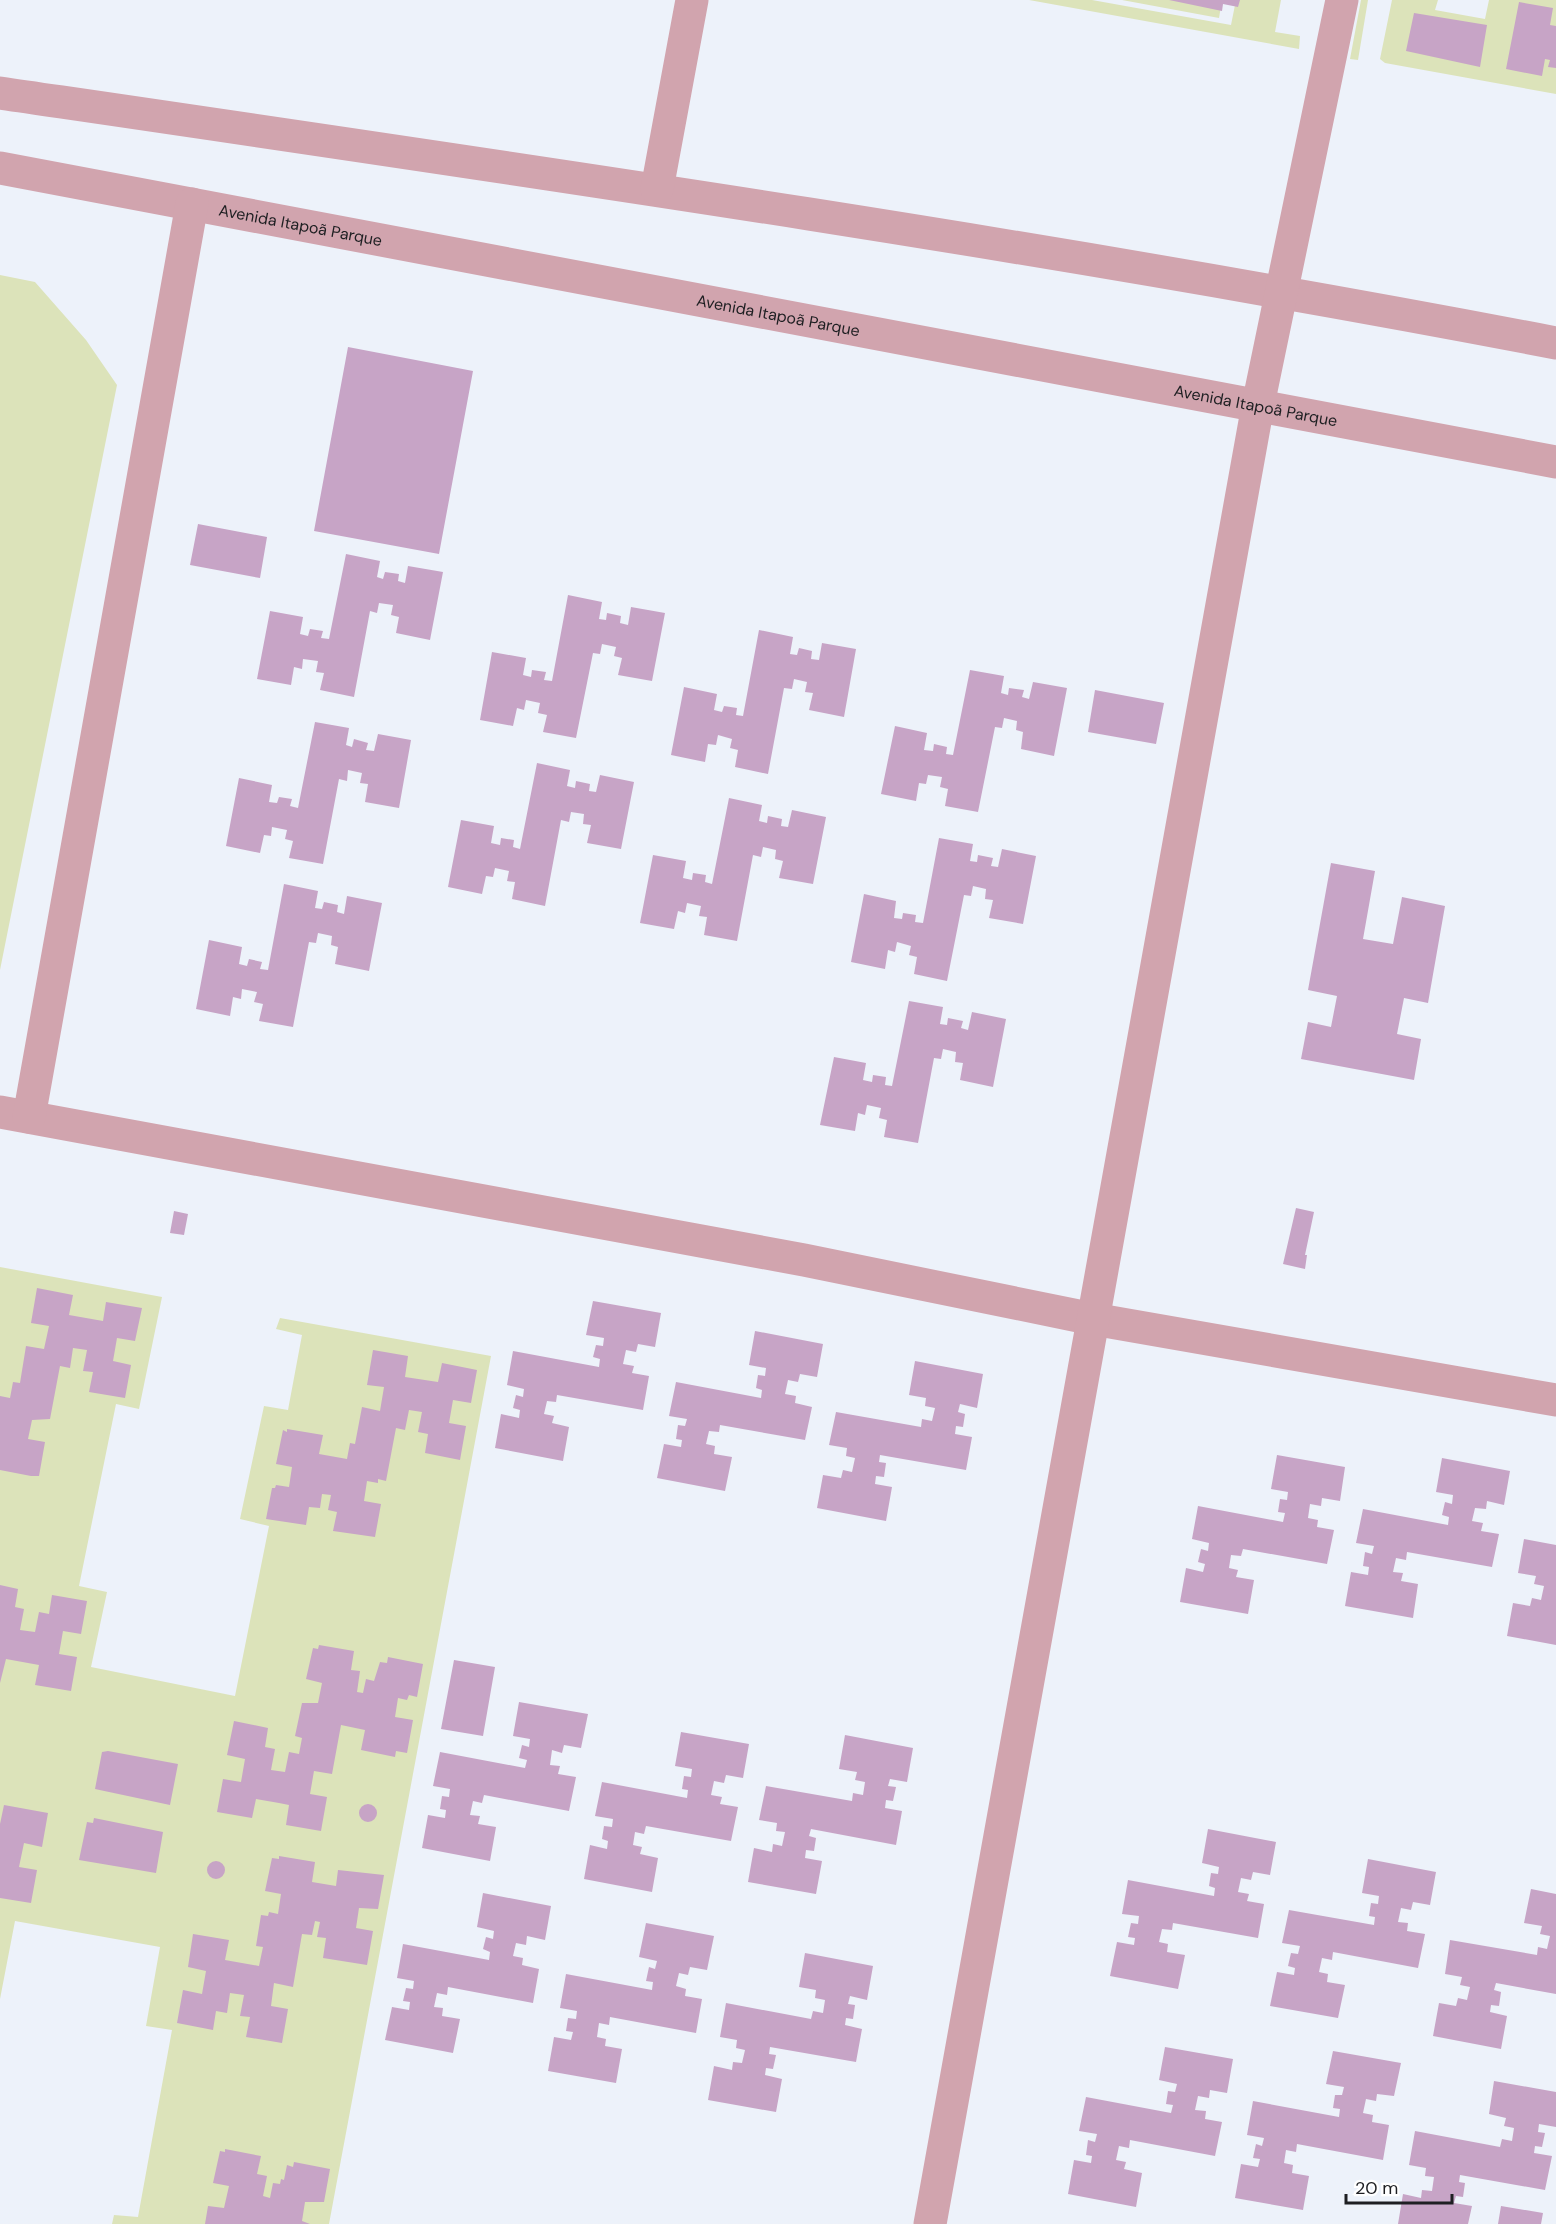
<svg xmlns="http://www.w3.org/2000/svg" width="1556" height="2224" viewBox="0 0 1556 2224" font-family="'DM Sans',sans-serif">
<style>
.green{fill:#dce3ba}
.building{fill:#c7a4c6}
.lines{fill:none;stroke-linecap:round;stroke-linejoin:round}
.minor{stroke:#d1a4ae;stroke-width:33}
.labels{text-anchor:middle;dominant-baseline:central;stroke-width:6;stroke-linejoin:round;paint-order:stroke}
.street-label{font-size:16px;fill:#1e1f22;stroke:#fff}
</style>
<rect width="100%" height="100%" fill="#edf2fa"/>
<path class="green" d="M1029 0H1092L1231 25 1236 0H1281L1275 32 1300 36 1299 49Z
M1122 0H1222L1219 18Z
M1361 0H1368L1358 60 1350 59Z
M1392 0H1438L1435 10 1485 19 1489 0H1556V94L1385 63 1380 59Z
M0 275 35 282 86 340 117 385 0 970Z
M0 1267 162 1297 139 1409 116 1404 79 1586 107 1592 91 1667 235 1696 269 1526 240 1519 264 1406 288 1410 302 1335 276 1329 280 1318 491 1356 329 2224H112L114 2215 138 2217 172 2030 146 2026 160 1947 15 1921 0 1999Z"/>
<path class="building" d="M1169 0H1240L1238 7 1223 4 1222 11Z
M1519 2 1553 8 1550 25 1556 26V68L1548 67 1550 60 1545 59 1542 76 1506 69Z
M1414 13 1487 25 1480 67 1406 51Z
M348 347 473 371 439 554 314 531Z
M198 524 267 537 260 578 190 565Z
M346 554 380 561 377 577 383 579 385 572 399 574 398 581 405 583 408 566 443 572 430 640 396 633 399 617 391 615 393 605 379 603 377 613 370 611 354 697 320 690 324 673 316 672 318 661 303 659 302 669 294 667 291 685 257 679 270 611 303 617 300 634 308 636 310 629 323 631 321 638 329 639Z
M568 595 602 602 599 619 606 620 607 613 621 616 620 623 628 625 631 607 665 613 652 681 618 675 622 658 614 656 616 647 602 644 600 654 593 653 576 738 543 732 547 715 538 713 540 703 526 700 524 710 517 708 513 726 480 720 492 652 526 658 523 675 531 677 532 670 546 672 544 680 552 681Z
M759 630 793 637 790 654 797 655 799 648 812 651 811 659 819 660 822 643 856 649 844 717 809 710 813 693 805 692 807 682 794 679 792 689 784 688 768 774 735 767 738 750 730 748 732 739 718 735 716 745 708 744 705 762 671 755 684 687 717 694 714 710 722 712 724 706 737 708 736 715 743 716Z
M970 670 1004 676 1001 693 1008 695 1009 688 1024 690 1022 697 1029 699 1033 682 1067 688 1054 756 1021 749 1023 732 1016 730 1017 721 1004 718 1002 728 995 727 978 812 945 806 948 789 940 787 942 777 928 775 926 784 919 783 916 801 881 794 895 726 927 733 924 750 933 751 934 744 947 747 946 754 953 755Z
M1095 690 1164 703 1156 744 1088 732Z
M315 722 349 728 346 745 352 747 354 739 368 743 366 750 374 751 378 734 411 740 399 808 365 802 368 784 360 783 362 773 348 770 347 781 339 779 323 864 289 858 293 841 285 839 287 830 272 827 271 836 264 835 260 853 226 846 239 778 272 785 269 802 277 803 279 797 292 799 290 806 298 808Z
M537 763 570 770 567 786 575 788 576 781 590 784 589 791 596 792 600 775 634 782 621 849 587 843 591 825 583 824 584 814 571 812 569 822 561 820 545 906 512 899 515 882 507 881 509 871 495 868 493 877 486 876 482 894 448 887 461 820 494 826 491 843 500 845 501 838 514 840 513 847 520 849Z
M729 798 762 805 759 821 767 823 768 816 782 819 781 826 788 827 792 810 826 817 813 884 779 878 783 861 775 859 776 850 763 847 761 857 753 855 737 941 704 935 707 917 699 916 701 906 687 903 685 913 678 911 674 929 640 923 653 855 686 861 683 878 692 880 693 873 706 875 705 882 712 884Z
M939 838 973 844 970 861 977 862 978 855 993 858 991 866 998 867 1002 849 1036 856 1023 924 989 918 993 900 985 899 986 889 973 886 971 896 964 895 947 981 914 974 917 957 909 955 911 946 897 942 895 952 888 950 885 969 851 962 864 894 896 901 894 918 902 919 903 913 916 915 915 922 923 923Z
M1331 863 1375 871 1363 939 1393 944 1402 897 1445 906 1428 1003 1404 998 1397 1034 1421 1039 1414 1080 1301 1059 1308 1022 1331 1027 1337 996 1308 990Z
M284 884 318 891 315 908 322 909 324 902 338 905 337 912 344 914 347 896 382 903 369 971 335 964 338 947 331 945 332 936 318 933 316 943 309 942 293 1027 259 1021 263 1004 254 1002 257 992 242 989 241 999 233 997 230 1016 196 1009 209 940 242 947 239 964 247 966 249 959 262 962 260 969 268 970Z
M909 1001 943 1007 940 1024 947 1025 948 1018 963 1021 961 1028 968 1030 972 1012 1006 1019 993 1087 960 1080 963 1063 955 1062 956 1052 943 1049 941 1059 934 1058 918 1143 884 1137 887 1120 879 1118 881 1108 867 1105 865 1115 858 1113 855 1131 820 1125 834 1057 866 1063 863 1080 872 1082 873 1075 886 1077 885 1085 892 1086Z
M1296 1208 1314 1212 1305 1255H1307L1305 1269 1283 1264Z
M174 1211 188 1214 184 1235 170 1233Z
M37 1288 73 1295 69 1315 103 1321 106 1302 142 1308 135 1341 117 1338 113 1361 131 1365 125 1398 89 1392 93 1372 83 1371 87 1350 73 1348 70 1368 60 1366 50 1419 32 1420 28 1439 45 1442 39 1476H31L0 1470V1396L10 1398 13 1382 20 1383 26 1346 44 1349 49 1326 31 1323Z
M593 1301 661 1313 655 1347 638 1344 636 1352 626 1350 623 1364 634 1366 632 1373 649 1376 643 1410 557 1395 556 1402 547 1401 544 1414 554 1416 552 1423 569 1427 563 1461 495 1448 501 1414 519 1418 520 1410 513 1408 516 1395 523 1397 524 1389 507 1385 513 1351 599 1367 600 1359 593 1357 596 1345 603 1346 604 1338 586 1335Z
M755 1331 823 1344 817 1377 800 1374 798 1382 788 1380 785 1394 796 1396 795 1403 812 1407 805 1440 720 1425 719 1432 709 1431 706 1444 715 1446 714 1454 732 1457 725 1491 657 1478 664 1444 681 1447 682 1440 676 1439 678 1425 685 1426 687 1419 669 1416 676 1382 761 1398 762 1390 756 1388 758 1375 765 1376 766 1368 749 1365Z
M373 1350 408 1356 405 1377 438 1382 442 1363 477 1370 471 1403 453 1400 449 1423 466 1426 460 1460 425 1453 428 1434 418 1432 422 1412 409 1410 405 1430 396 1428 386 1481 378 1479V1483L367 1481 364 1501 381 1504 375 1537 333 1531 337 1512 328 1510 331 1495 322 1494 320 1508 309 1507 306 1525 266 1519 272 1488H275L276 1485 289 1487 292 1467 276 1464 283 1430 287 1432V1429L323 1435 319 1454 347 1459 350 1443 355 1444 362 1407 380 1411 384 1387 367 1385Z
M915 1361 983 1374 977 1408 960 1404 958 1412 965 1414 963 1427 956 1426 955 1434 972 1437 966 1470 880 1455 879 1462 886 1463 884 1477 876 1476 875 1484 892 1487 886 1521 817 1508 823 1475 841 1478 843 1470 852 1472 855 1458 846 1456 847 1448 829 1445 836 1412 921 1427 922 1419 932 1421 935 1408 925 1406 926 1398 909 1395Z
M1277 1455 1345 1467 1340 1501 1322 1498 1321 1506 1310 1504 1308 1518 1318 1520 1317 1527 1334 1530 1327 1564 1243 1549 1241 1556 1231 1555 1229 1568 1238 1570 1236 1577 1254 1580 1248 1614 1180 1602 1186 1568 1203 1572 1205 1564 1198 1562 1201 1549 1208 1551 1209 1543 1192 1539 1198 1506 1283 1522 1285 1513 1278 1512 1280 1499 1287 1500 1288 1492 1271 1489Z
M1442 1458 1510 1471 1504 1505 1487 1501 1486 1509 1475 1508 1472 1521 1483 1523 1481 1531 1499 1534 1492 1567 1407 1552 1406 1560 1396 1558 1393 1572 1403 1573 1401 1581 1418 1584 1413 1618 1345 1606 1351 1572 1368 1575 1369 1567 1363 1566 1365 1552 1372 1554 1374 1546 1356 1543 1363 1509 1448 1525 1449 1517 1442 1515 1445 1502 1452 1504 1453 1495 1436 1492Z
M1524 1539 1556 1545V1645L1507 1636 1513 1603 1530 1606 1532 1598 1541 1600 1544 1586 1534 1584 1536 1576 1518 1573Z
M0 1585 18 1589 15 1607 24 1609 20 1630 35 1632 39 1612 49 1614 52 1595 87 1601 81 1634 63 1631 59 1654 77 1657 71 1691 35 1685 39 1665 6 1659 0 1683Z
M319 1645 354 1651 351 1670 360 1671 357 1692 363 1693 366 1679 374 1681 380 1662 387 1663 388 1657 423 1664 417 1697 409 1695 407 1700 398 1698 395 1717 413 1720 407 1753 396 1751 395 1757 361 1750 365 1730 341 1725 332 1774 314 1771 310 1794 327 1797 321 1831 286 1825 289 1805 279 1803 256 1799 252 1818 217 1812 223 1779 241 1782 245 1759 227 1755 234 1721 268 1728 265 1747 275 1749 271 1770 285 1772 289 1752 299 1754 302 1738 295 1736 302 1703H318L322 1683 306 1679 313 1648 318 1649Z
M454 1660 495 1667 483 1736 441 1729Z
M519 1702 588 1714 581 1748 564 1745 562 1753 552 1750 550 1765 560 1766 558 1774 576 1777 569 1811 484 1795 482 1803 473 1801 470 1815 480 1816 478 1824 496 1827 490 1861 422 1848 428 1815 445 1818 446 1810 440 1809 442 1796 449 1797 450 1789 433 1786 440 1752 525 1768 527 1760 519 1758 522 1745 529 1747 530 1739 513 1736Z
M681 1732 749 1744 743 1778 726 1775 724 1783 714 1781 711 1795 722 1797 720 1804 738 1807 731 1841 646 1826 644 1834 635 1832 633 1845 642 1847 640 1854 658 1858 652 1892 584 1879 590 1845 607 1849 608 1841 602 1839 604 1826 612 1827 613 1819 595 1816 602 1782 687 1798 688 1790 682 1789 684 1776 691 1777 692 1769 675 1766Z
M845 1735 913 1748 907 1782 890 1779 888 1786 896 1787 893 1801 886 1800 885 1808 902 1811 896 1845 811 1829 809 1836 816 1838 814 1851 806 1850 805 1858 822 1861 816 1894 748 1882 754 1848 772 1852 773 1844 782 1846 785 1832 776 1831 777 1823 759 1820 766 1786 852 1801 853 1793 863 1795 865 1782 855 1780 857 1772 839 1769Z
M108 1751 178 1764 170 1805 95 1789 102 1752Z
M359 1813a9 9 0 1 1 18 0a9 9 0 1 1-18 0Z
M4 1805 48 1813 42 1847 24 1843 19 1867 37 1870 31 1903 0 1898V1824Z
M94 1818 163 1832 156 1873 79 1860 87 1822 93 1823Z
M1208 1829 1276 1842 1270 1875 1253 1872 1251 1880 1241 1878 1238 1892 1249 1894 1247 1901 1264 1904 1258 1938 1173 1923 1172 1930 1162 1929 1159 1942 1168 1944 1167 1952 1185 1955 1178 1989 1110 1976 1117 1942 1134 1945 1135 1938 1128 1937 1131 1923 1138 1924 1139 1916 1122 1914 1128 1880 1214 1896 1215 1888 1209 1886 1211 1873 1218 1874 1219 1867 1202 1863Z
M279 1856 315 1862 312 1882 336 1886 338 1870 384 1875 378 1909 359 1908 356 1928 373 1931 367 1965 323 1958 326 1938 317 1937 320 1922 315 1921 312 1935 302 1934 293 1987 274 1983 271 2006 288 2009 282 2043 246 2037 250 2017 240 2016 244 1995 230 1993 227 2013 216 2011 213 2030 177 2023 183 1990 202 1994 206 1971 188 1967 193 1934 229 1940 225 1960 259 1966 263 1947 256 1946 261 1915 268 1916 269 1912 278 1914 281 1894 265 1891 272 1858 279 1859Z
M1368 1859 1436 1872 1430 1905 1413 1902 1411 1910 1401 1908 1398 1922 1408 1923 1407 1931 1425 1934 1418 1968 1333 1952 1332 1960 1322 1958 1319 1972 1328 1974 1327 1982 1345 1985 1338 2018 1270 2006 1277 1972 1294 1975 1295 1968 1288 1966 1291 1953 1298 1954 1300 1946 1282 1943 1289 1910 1374 1925 1375 1917 1369 1916 1371 1903 1378 1904 1379 1896 1362 1893Z
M207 1870a9 9 0 1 1 18 0a9 9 0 1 1-18 0Z
M1531 1889 1556 1894V1994L1496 1983 1494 1990 1501 1992 1499 2006 1491 2005 1490 2012 1507 2016 1501 2049 1433 2036 1439 2003 1456 2006 1458 1998 1467 2000 1470 1987 1460 1985 1462 1977 1445 1974 1450 1940 1537 1955 1538 1947 1547 1949 1550 1936 1540 1934 1542 1926 1524 1923Z
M483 1893 551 1906 545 1940 527 1936 526 1945 516 1943 513 1956 523 1958 522 1965 539 1969 533 2003 448 1987 447 1995 437 1993 434 2007 443 2008 442 2016 460 2019 453 2053 385 2040 392 2007 409 2010 410 2002 403 2001 406 1988 413 1989 414 1981 397 1978 403 1944 489 1960 490 1952 483 1949 486 1937 493 1939 494 1931 477 1927Z
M646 1923 714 1936 707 1970 690 1967 688 1975 679 1973 676 1986 686 1989 685 1996 702 1999 696 2033 610 2017 609 2025 599 2023 597 2037 606 2039 605 2046 622 2049 616 2083 548 2071 554 2037 571 2040 573 2032 566 2031 568 2018 576 2019 577 2011 560 2008 566 1974 652 1990 653 1982 646 1981 649 1967 655 1969 657 1961 639 1957Z
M805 1953 873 1966 867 2000 850 1996 848 2004 855 2005 853 2019 846 2018 845 2025 862 2029 856 2062 770 2047 769 2054 776 2055 773 2069 766 2068 765 2075 782 2079 776 2112 708 2100 714 2066 732 2070 733 2062 742 2063 745 2050 736 2048 737 2040 720 2037 726 2003 811 2019 813 2011 823 2013 825 2000 815 1998 816 1990 799 1987Z
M1165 2047 1233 2059 1227 2093 1210 2090 1209 2098 1198 2096 1195 2110 1206 2111 1205 2119 1222 2122 1215 2156 1130 2140 1129 2148 1119 2146 1116 2160 1126 2162 1124 2169 1142 2173 1136 2207 1068 2194 1074 2160 1091 2163 1092 2156 1086 2155 1088 2140 1095 2142 1097 2134 1079 2131 1086 2097 1171 2113 1173 2105 1166 2104 1168 2091 1175 2092 1177 2084 1159 2080Z
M1333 2051 1401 2063 1394 2096 1377 2094 1376 2101 1366 2099 1363 2113 1373 2115 1372 2122 1389 2125 1383 2160 1297 2144 1296 2152 1286 2150 1284 2163 1293 2165 1292 2173 1309 2176 1303 2210 1235 2198 1241 2164 1258 2167 1260 2159 1253 2158 1256 2144 1262 2146 1264 2138 1247 2135 1253 2101 1339 2117 1340 2109 1333 2108 1335 2095H1342L1344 2087 1326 2084Z
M1494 2081 1556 2092V2127L1539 2124 1538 2132 1545 2133 1542 2147 1535 2146 1534 2153 1552 2156 1545 2190 1460 2175 1459 2182 1465 2183 1463 2197 1456 2196 1454 2203 1472 2206 1468 2224H1398L1403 2194 1421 2198 1422 2190 1432 2191 1434 2177 1425 2176 1426 2168 1409 2165 1415 2131 1500 2147 1502 2139 1512 2141 1514 2128 1504 2126 1506 2118 1489 2114Z
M225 2149 261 2156 257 2174 267 2176 263 2196 270 2198 273 2183 280 2184 281 2179 284 2180 287 2165 293 2167 294 2162 330 2169 324 2202H305L302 2221 310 2224H205L208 2206 224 2208 229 2186 213 2183 220 2151 225 2152Z
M1501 2206 1543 2213 1541 2224H1498Z"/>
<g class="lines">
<g class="minor">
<path d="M0 93C520 169 1040 244 1556 343"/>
<path id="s1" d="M0 168 1556 462"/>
<path d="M657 189 692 0"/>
<path d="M0 1112 804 1260 1093 1319 1556 1400"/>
<path d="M29 1117 192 204"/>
<path d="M930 2224 1258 405 1342 0"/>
</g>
</g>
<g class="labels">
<g class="street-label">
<text stroke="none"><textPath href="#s1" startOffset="306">Avenida Itapoã Parque</textPath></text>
<text stroke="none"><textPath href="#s1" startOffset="792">Avenida Itapoã Parque</textPath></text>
<text stroke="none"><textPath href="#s1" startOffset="1278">Avenida Itapoã Parque</textPath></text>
</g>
</g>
<path d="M1346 2194v9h106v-9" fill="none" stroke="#1e1f22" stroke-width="3"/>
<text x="1355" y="2194" font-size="18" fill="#1e1f22" stroke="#ffffff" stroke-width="4.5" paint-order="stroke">20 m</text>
</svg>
